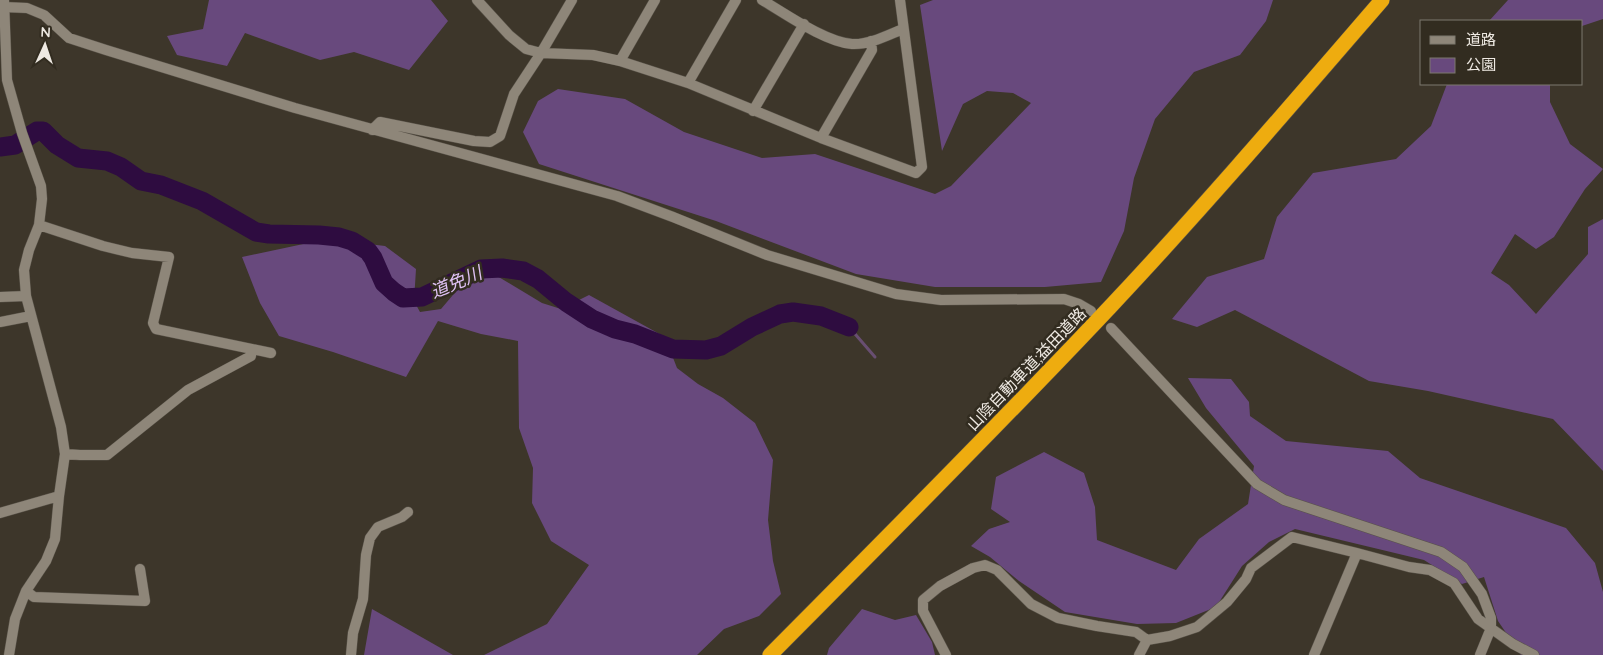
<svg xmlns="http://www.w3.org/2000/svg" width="1603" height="655" viewBox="0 0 1603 655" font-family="Quicksand,'Noto Sans JP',sans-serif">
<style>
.green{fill:#68497d}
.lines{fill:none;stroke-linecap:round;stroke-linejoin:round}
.stream{stroke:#684e71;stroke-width:3}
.river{stroke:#2e0c40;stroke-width:19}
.street-casing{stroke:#585248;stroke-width:11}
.highway-casing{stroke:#585248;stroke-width:16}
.street{stroke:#8e8679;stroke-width:10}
.highway{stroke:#eeac0f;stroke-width:15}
.labels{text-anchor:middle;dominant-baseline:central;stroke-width:5;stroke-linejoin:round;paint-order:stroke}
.street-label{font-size:16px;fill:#eee9e2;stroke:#322c20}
.water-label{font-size:18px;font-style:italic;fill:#dfc1f4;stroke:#322c20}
</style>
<rect width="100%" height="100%" fill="#3d362a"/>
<path class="green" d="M209 0H431L448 21 409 70 354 52 320 60 245 33 227 66 177 55 167 36 203 29Z
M933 0H1273L1266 21 1240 55 1194 72 1155 119 1134 178 1124 231 1101 282 1045 287H935L856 274 716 221 539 164 523 132 538 101 558 89 625 99 684 132 762 158 815 154 935 194 951 186 1031 103 1013 93 987 91 963 104 942 151 920 5Z
M1508 0H1603V19L1582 26V21H1489Z
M1447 84H1550V102L1570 144 1603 169 1585 189 1554 237 1536 249 1515 234 1491 273 1509 285 1536 314 1588 254V227L1603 219V471L1553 419 1428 391 1369 381 1235 310 1197 327 1172 319 1207 277 1264 259 1277 217 1313 173 1396 159 1431 126Z
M327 239 385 246 416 269 414 301 420 312 441 309 464 282 497 276 542 303 561 309 589 295 665 337 677 368 698 384 723 398 755 423 773 460 768 520 773 561 781 594 759 616 724 629 697 655H484L547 624 589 565 551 541 532 503 533 468 519 428 518 341 481 334 438 321 406 377 333 352 279 336 260 303 242 257Z
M1188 378 1231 379 1249 402 1250 416 1286 441 1388 451 1420 478 1566 528 1595 563 1603 592V655H1521L1498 621 1484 577 1462 584 1424 560 1295 529 1269 542 1242 566 1216 607 1176 623 1137 624 1065 612 1019 581 990 557 971 546 989 529 1010 522 991 509 996 477 1044 452 1084 473 1095 507 1097 540 1176 570 1199 539 1248 504 1254 466 1206 408Z
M372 609 453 655H364Z
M862 609 895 620 916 615 932 642 935 655H827L829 648Z"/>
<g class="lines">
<path class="stream" d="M849 327 875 357"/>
<path class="river" d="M0 147 15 145 37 131H43L57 145 78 158 107 161 121 167 141 181 161 185 202 201 256 232 269 234 319 235 339 237 352 241 368 251 373 258 384 283 394 292 403 298 422 297 481 269 502 268 523 271 538 279 566 302 592 319 615 329 635 334 673 349 706 350 721 346 752 327 780 314 793 312 821 316 849 327"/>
<defs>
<path id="street" d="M4 0 7 80 22 133 41 186 42 199 39 225 29 250 24 270 26 296 61 427 65 454 59 496 55 539 46 561 26 591 15 619 9 655
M477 0 509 35 526 49 541 53 593 55 620 61 688 83 821 138 916 173 922 167 900 0
M762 0C786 14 825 42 852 44 869 45 888 35 903 29
M4 7 27 8 44 15 69 38 106 50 295 108 617 196 673 217 767 255 896 294 941 300 1064 299 1079 304 1091 311
M620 61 655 0
M688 83 736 0
M753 111 804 24
M372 130 380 122 474 141 490 142 500 136 514 94 541 53 572 0
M821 138 872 50 871 41
M39 225 103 246 132 253 169 257 153 323 156 329 271 353
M0 297 26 296
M0 322 31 316
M1111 328 1257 484 1284 500 1441 552 1463 567 1482 594 1491 618V628L1480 655
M65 454 80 455H107L188 390 251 356V349
M0 513 59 496
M26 591 34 597 145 601 140 569
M351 655 353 633 363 599 366 555 370 538 378 527 402 517 408 512
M946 655 923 611V600L940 586 973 568 985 565 997 570 1031 604 1058 618 1097 626 1136 632 1147 640 1170 636 1197 627 1227 602 1246 579 1251 568 1292 537 1357 553 1409 567 1430 570 1454 583 1478 619 1513 644 1534 655
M1139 655 1147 640
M1314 655 1357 553"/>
<path id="highway" d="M770 655C884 540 999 425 1110 307 1204 207 1293 103 1382 0"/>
</defs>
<use href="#street" class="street-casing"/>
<use href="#highway" class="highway-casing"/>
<use href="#street" class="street"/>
<use href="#highway" class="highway"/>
</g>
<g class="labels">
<g class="street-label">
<text transform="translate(1026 369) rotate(-46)">山陰自動車道;益田道路</text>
</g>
<g class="water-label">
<text transform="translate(456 282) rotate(-23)">道免川</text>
</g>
</g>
<rect x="1420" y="20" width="162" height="65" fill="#322c20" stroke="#7d786e"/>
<rect x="1430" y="36" width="25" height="8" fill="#8e8679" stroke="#7d786e"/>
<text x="1466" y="45" font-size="15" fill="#eee9e2">道路</text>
<rect x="1430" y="58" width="25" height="15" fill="#68497d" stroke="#7d786e"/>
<text x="1466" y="70" font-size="15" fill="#eee9e2">公園</text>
<g transform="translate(45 45) rotate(3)" stroke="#322c20" stroke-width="4" paint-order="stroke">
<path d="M0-4L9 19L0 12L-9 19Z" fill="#eee9e2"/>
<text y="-8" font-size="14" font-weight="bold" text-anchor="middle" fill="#eee9e2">N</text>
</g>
</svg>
